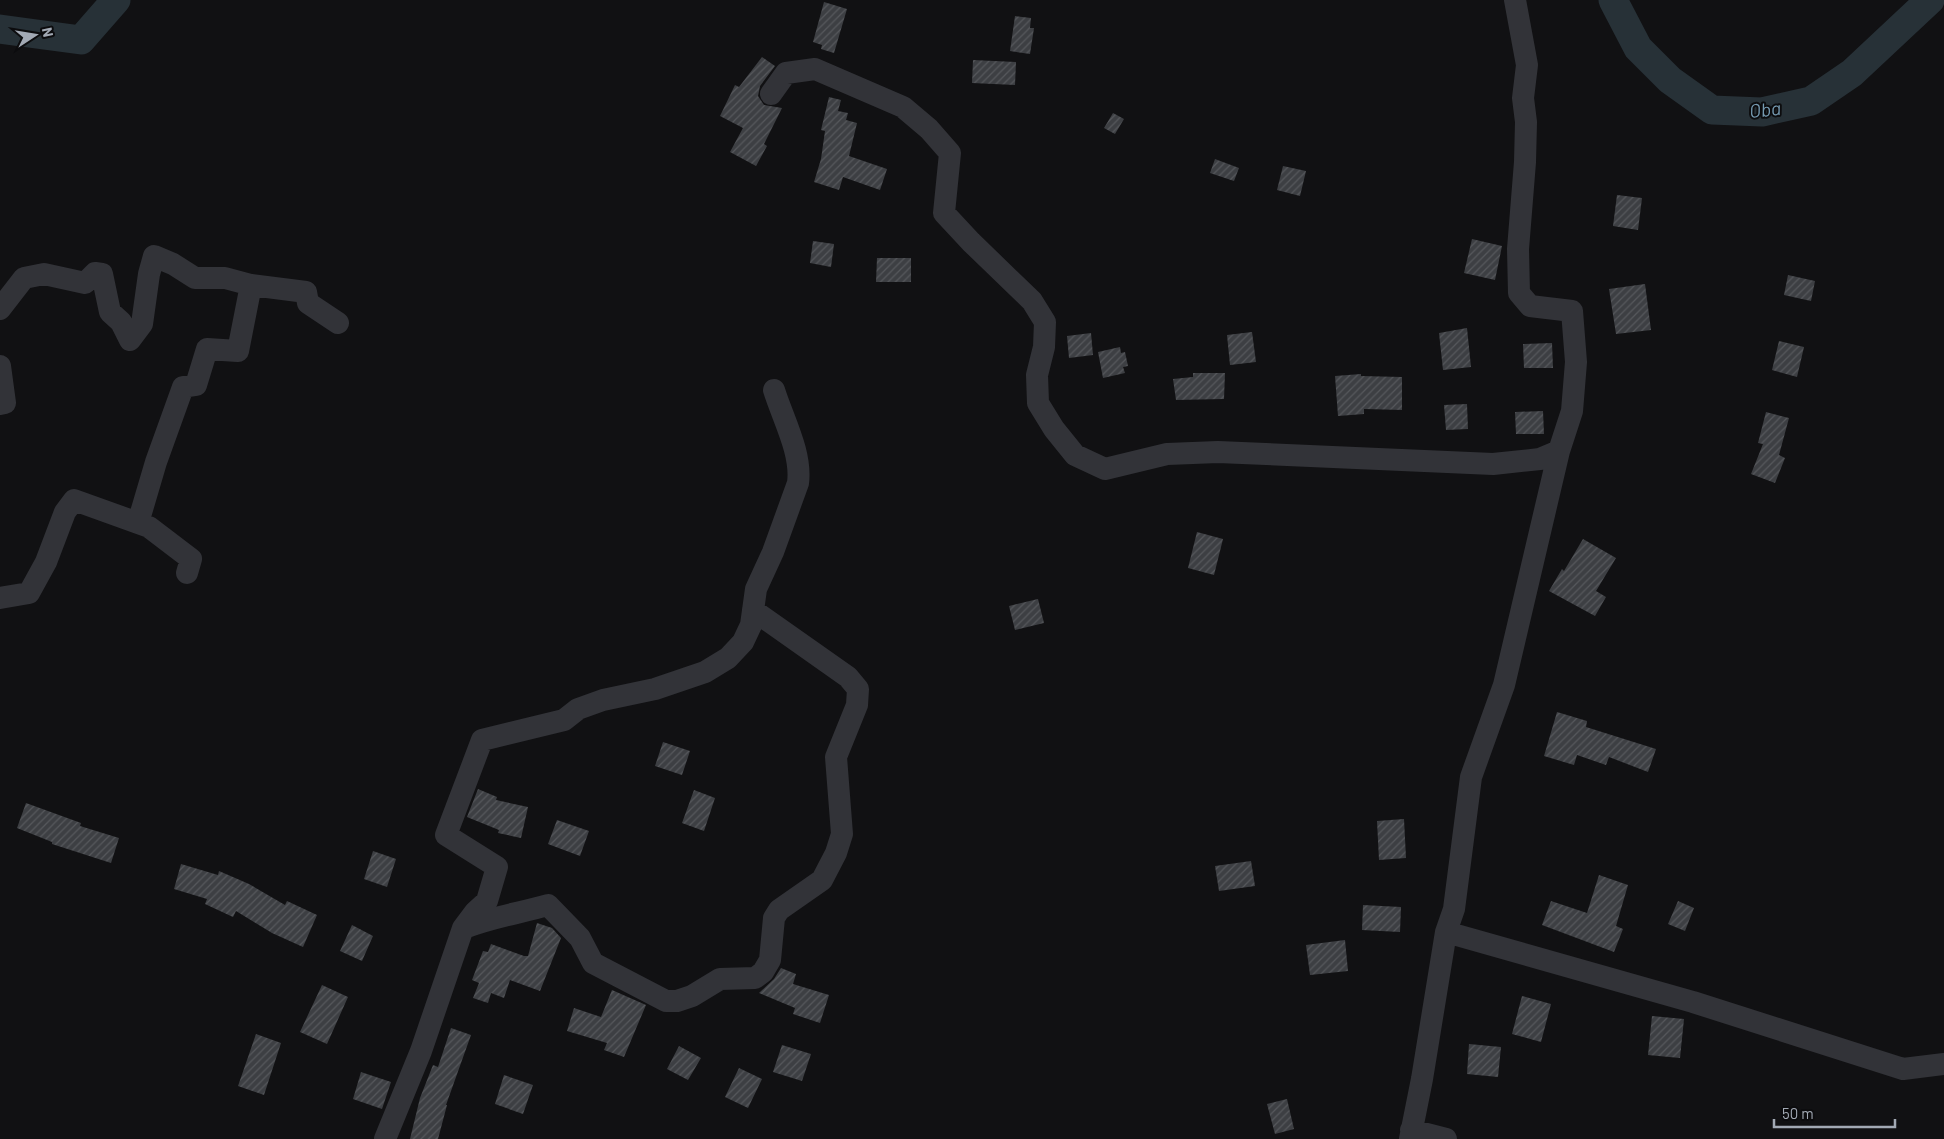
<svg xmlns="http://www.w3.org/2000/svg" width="1944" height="1139" viewBox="0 0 1944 1139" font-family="Barlow,sans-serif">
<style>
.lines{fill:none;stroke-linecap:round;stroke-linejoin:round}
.river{stroke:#273137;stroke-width:29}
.building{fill:url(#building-hatch)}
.minor{stroke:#323338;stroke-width:22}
.labels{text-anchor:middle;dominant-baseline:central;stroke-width:4;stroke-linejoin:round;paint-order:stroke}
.water-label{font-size:19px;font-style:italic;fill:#769bb2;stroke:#0c0c0e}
</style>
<defs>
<pattern id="building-hatch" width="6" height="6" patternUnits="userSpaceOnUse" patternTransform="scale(1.25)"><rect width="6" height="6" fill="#3d3f43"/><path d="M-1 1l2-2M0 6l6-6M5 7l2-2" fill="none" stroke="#56585c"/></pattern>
</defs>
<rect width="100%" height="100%" fill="#111113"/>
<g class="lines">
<path class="river" d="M1613 0 1638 48 1670 80 1712 110 1762 112 1811 101 1852 73 1930 0
M0 29 81 40 116 0"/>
</g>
<path class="building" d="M824 2 847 9 834 53 821 49 822 45 813 42Z
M1015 16 1031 18 1030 28H1034L1030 54 1010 51Z
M762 57 775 66 760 86 758 96 764 105 782 108 764 144 767 146 756 166 730 152 743 128 720 116 735 85 739 87Z
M973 60 1016 62 1015 85 972 83Z
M829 97 841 100 838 111 848 113 846 120 857 123 849 156 887 169 880 190 843 177 839 190 814 182 821 159 825 131 821 130Z
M1113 113 1124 119 1115 134 1104 128Z
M1215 159 1239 168 1234 181 1210 173Z
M1283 166 1306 171 1300 196 1277 190Z
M1617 195 1642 198 1638 230 1613 226Z
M1472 239 1502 246 1495 280 1464 273Z
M813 241 834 244 831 267 810 263Z
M877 258H911V282H876Z
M1788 275 1815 281 1811 301 1784 295Z
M1645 284 1651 330 1616 334 1609 289Z
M1467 328 1471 367 1443 370 1439 333Z
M1252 332 1256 362 1230 365 1227 335Z
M1091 333 1093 355 1069 358 1067 336Z
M1779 341 1804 347 1797 377 1772 370Z
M1552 343 1553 368H1524L1523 344Z
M1120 347 1121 353 1125 352 1128 366 1123 367 1125 373 1103 378 1098 352Z
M1193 373H1225L1224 399 1176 400 1173 379 1193 377Z
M1361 374V376L1402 377V410L1364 409V414L1338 416 1335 376Z
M1467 404 1468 429 1446 430 1444 405Z
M1543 411 1544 434H1516L1515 412Z
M1766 412 1789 418 1779 455 1785 458 1775 483 1751 474 1763 444 1758 443Z
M1197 532 1223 539 1214 575 1188 568Z
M1583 539 1616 558 1596 591 1606 597 1595 616 1549 591 1562 569 1564 571Z
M1038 599 1044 623 1015 630 1009 606Z
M1557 712 1587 721 1586 727 1656 749 1648 772 1609 757 1606 765 1577 755 1574 765 1544 756Z
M663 742 690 751 682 775 655 766Z
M478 789 497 797 496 800 528 807 521 838 498 833 499 830 467 817Z
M694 790 715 798 704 831 682 823Z
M26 803 81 823 80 826 119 838 111 863 52 844V842L17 828Z
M1404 819 1406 858 1379 860 1377 821Z
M557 820 589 831 580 856 548 844Z
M373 851 396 859 387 887 364 879Z
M1251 861 1255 886 1219 891 1215 866Z
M181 864 218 875 219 871 249 884 285 905 287 901 317 915 303 947 272 933 236 911 233 917 205 904 207 899 174 889Z
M1599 875 1628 885 1616 926 1623 929 1614 952 1542 925 1551 901 1587 913Z
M1678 901 1694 908 1685 931 1668 924Z
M1363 905 1401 907 1400 932 1362 930Z
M537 923 552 928 561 938 540 991 510 980 504 998 491 993 488 1003 473 998 479 983 472 980 483 951 488 952 491 944 524 956H528Z
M352 925 373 936 362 961 340 951Z
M1345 940 1348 971 1310 975 1306 945Z
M781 968 796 974 793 984 829 995 820 1023 793 1014 795 1008 759 993 774 979Z
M322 985 348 997 327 1044 300 1032Z
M612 990 646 1005 624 1057 604 1050 607 1043 567 1031 574 1008 601 1017Z
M1522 996 1551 1004 1541 1042 1512 1034Z
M1652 1016 1684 1019 1680 1058 1648 1055Z
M451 1028 471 1035 446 1105H447L438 1139H410L420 1098 433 1065 438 1067Z
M256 1034 281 1043 264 1095 238 1086Z
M1469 1044 1501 1047 1498 1077 1467 1074Z
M782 1045 811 1054 802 1081 773 1072Z
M679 1046 701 1058 688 1080 667 1069Z
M739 1068 762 1079 748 1108 725 1097Z
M361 1072 391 1082 382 1109 353 1099Z
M504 1075 533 1085 523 1114 495 1104Z
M1287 1099 1294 1129 1275 1134 1267 1104Z"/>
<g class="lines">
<path class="minor" d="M771 94 786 73 815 69 903 107 929 129 950 153 944 213 971 242 1032 301 1045 322 1044 347 1037 375 1038 403 1054 429 1075 455 1105 469 1167 454 1218 452 1493 464 1540 459 1559 451 1572 411 1576 362 1572 311 1530 306 1519 293 1518 249 1525 162 1526 122 1523 98 1527 65 1515 0
M0 309 24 278 44 274 85 283 95 273 102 274 110 312 121 322 130 340 142 324 149 274 154 256 173 264 195 278H225L251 285 306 292 308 303 338 323
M0 366 5 403 0 404
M138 523 156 462 183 387 196 385 207 349 238 351 251 285
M0 598 29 593 46 562 65 512 74 500 149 527 191 559 187 573
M464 928C492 917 520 913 548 905L580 938 593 963 666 1001H677L692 996 720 979 755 978 763 972 770 960 774 918 779 910 822 880 836 853 842 834 836 757 857 705 858 689 848 677 753 610
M1446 932 1693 1002 1903 1069 1944 1064
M1411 1130 1446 1139
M385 1139 421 1051 463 928 475 912 487 901 497 867 446 835 482 740 564 720 578 709 603 700 655 689 705 672 728 658 743 642 751 625 756 589 773 552 798 483C802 453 783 419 774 390
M1410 1139 1422 1079 1446 932 1454 909 1471 777 1504 685 1559 451"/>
</g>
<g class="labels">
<g class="water-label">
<text transform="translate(1765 109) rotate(-6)">Oba</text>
</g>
</g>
<g transform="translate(35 35) rotate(78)" stroke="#0c0c0e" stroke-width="4" paint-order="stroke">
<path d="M0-4L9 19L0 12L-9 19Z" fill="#a2a9b4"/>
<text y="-8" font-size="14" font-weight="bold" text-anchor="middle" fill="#a2a9b4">N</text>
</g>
<path d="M1774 1119v8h121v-8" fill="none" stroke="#a2a9b4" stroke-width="2.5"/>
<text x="1782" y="1119" font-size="15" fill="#a2a9b4" stroke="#0c0c0e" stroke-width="4" paint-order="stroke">50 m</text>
</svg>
